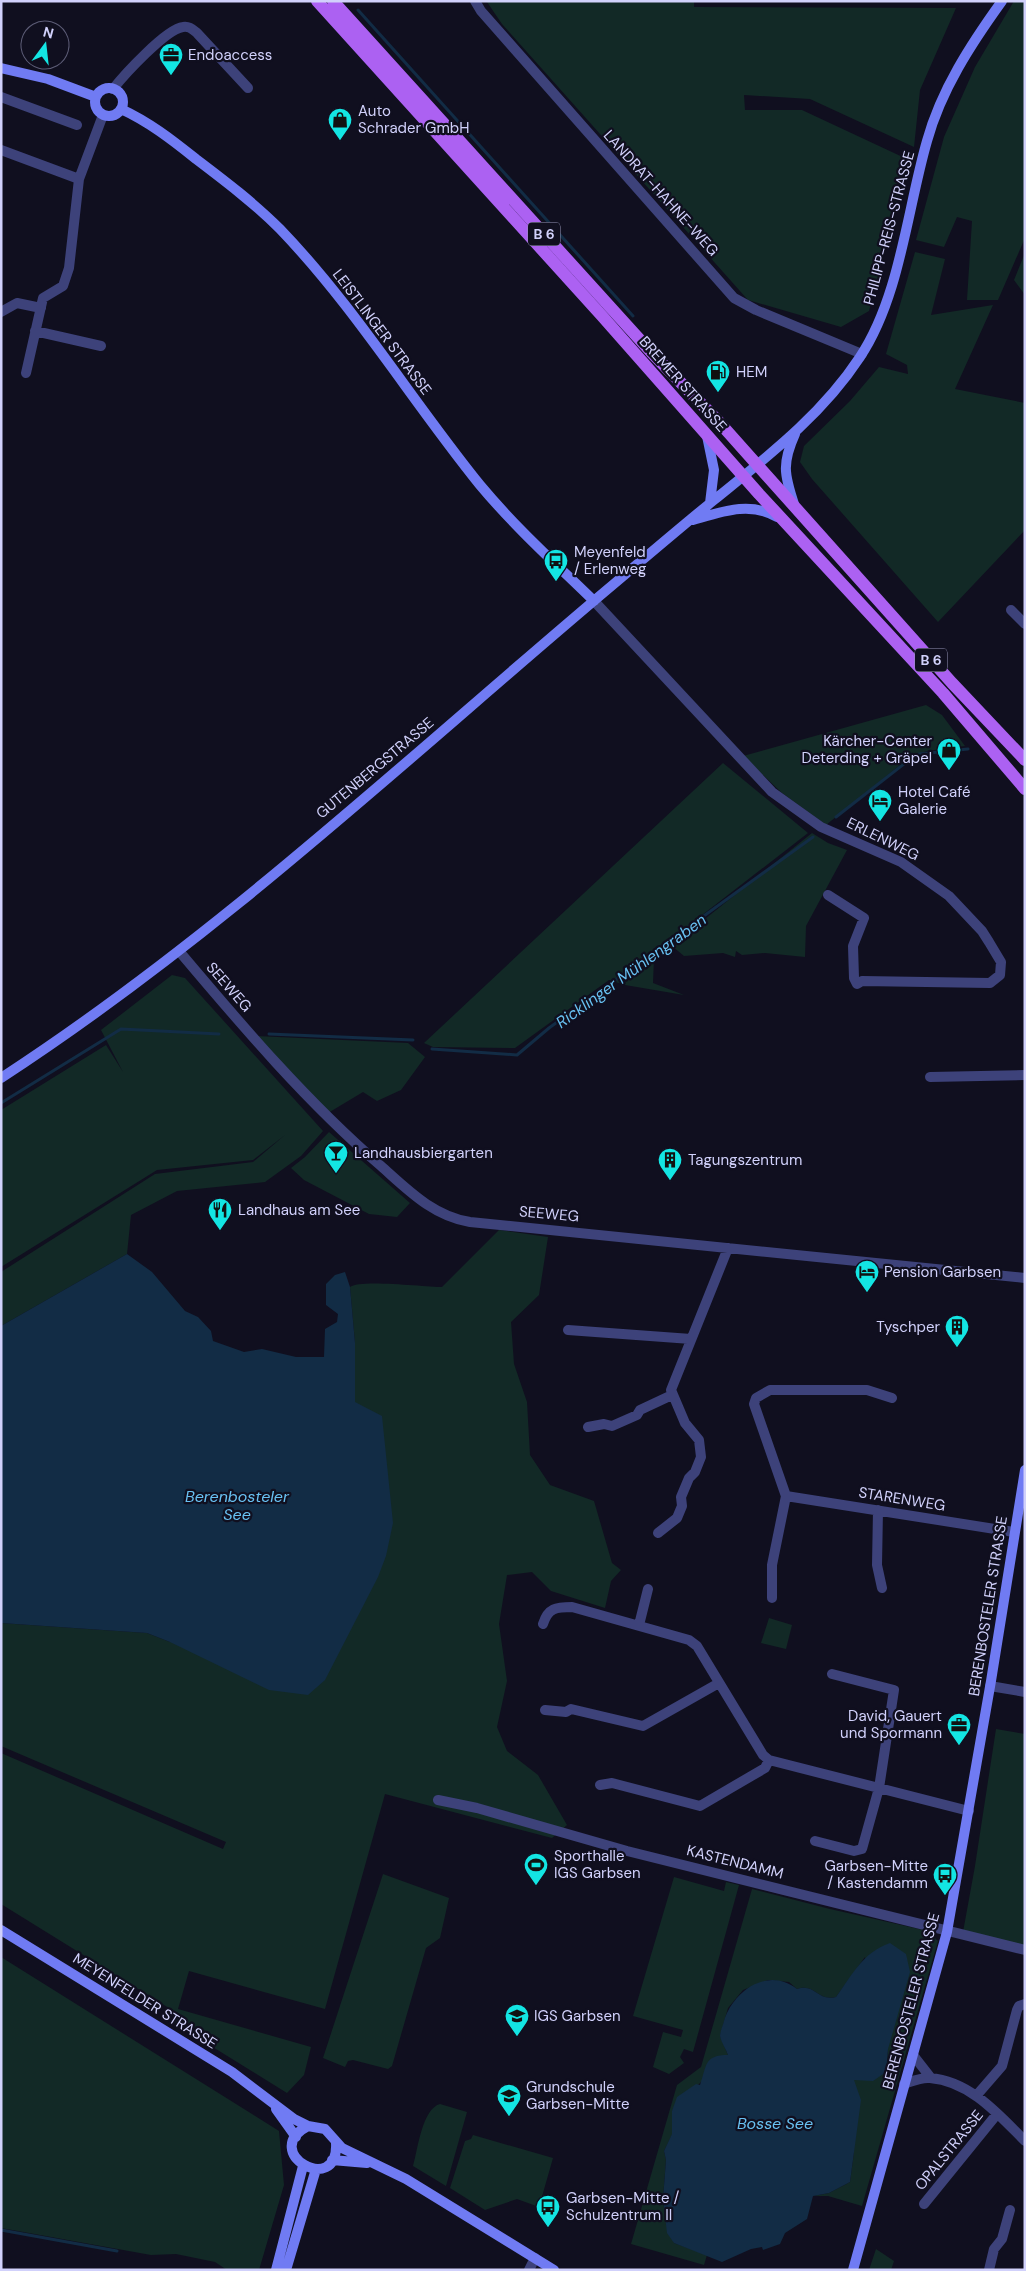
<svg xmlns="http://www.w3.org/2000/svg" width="1026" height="2271" viewBox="0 0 1026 2271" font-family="'DM Sans',sans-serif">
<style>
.green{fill:#122926}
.water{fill:#122c45}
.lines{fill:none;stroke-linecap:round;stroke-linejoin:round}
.stream{stroke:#122c45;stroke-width:3}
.street{stroke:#3d427a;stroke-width:10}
.secondary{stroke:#707bf3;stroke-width:10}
.primary{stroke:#ac61f2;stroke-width:12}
.labels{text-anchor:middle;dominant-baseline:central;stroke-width:4.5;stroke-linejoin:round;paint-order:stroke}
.shield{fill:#100f1f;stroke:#9797b9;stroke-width:1}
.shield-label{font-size:14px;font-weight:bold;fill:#d1d1fb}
.poi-label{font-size:15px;fill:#d1d1fb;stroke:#100f1f;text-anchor:start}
.street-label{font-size:15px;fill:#d1d1fb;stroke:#100f1f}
.water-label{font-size:16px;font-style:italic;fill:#68c1f2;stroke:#100f1f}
</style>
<rect width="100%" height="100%" fill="#100f1f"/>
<path class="green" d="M524 1H694V7L956 8 920 90 914 147 810 99 744 95 745 110H802L909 160 869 311 841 327 748 300 502 24 487 2Z
M1014 1H1025V238L998 300H967L972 221 957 217 944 247 916 240 944 137 975 67Z
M915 252 945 259 931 315 993 305 955 389 1025 403V530L938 622 812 479 800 462 804 446 850 401 879 367 908 374 907 365 886 354Z
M1025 253V295L1014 280Z
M926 705 942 715 965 746 927 751 910 757 826 825 782 793 743 756Z
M723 763 808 833 697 919 700 923 812 833 828 843 847 850 806 926 805 957 765 953 742 955 736 951 735 957 723 953 684 956 672 946 654 958 653 983 684 995 625 985 609 980 515 1048 433 1047 424 1043Z
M172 975 185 978 323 1131 301 1156 265 1182 177 1191 131 1215 127 1254 1 1326V1272L155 1174 253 1162 285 1135 253 1160 157 1170 1 1267V1110L106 1045 123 1072 101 1030Z
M256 1036 408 1043 425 1057 401 1090 377 1101 363 1092 328 1113Z
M329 1132 410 1203 397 1217 369 1214 304 1180 291 1168 305 1157Z
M499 1230 548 1237 539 1295 511 1322 514 1364 527 1402 530 1455 550 1485 594 1501 612 1563 621 1570 611 1581 605 1608 551 1591 532 1572 507 1575 499 1624 507 1681 497 1727 507 1751 538 1775 567 1825 552 1838 385 1794 325 2009 189 1971 178 2009 311 2047 304 2075 287 2093 174 2023 177 2013 1 1904V1753L223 1849 226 1842 1 1746V1623L147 1633 170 1642 355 1402V1343L350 1287C359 1279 426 1287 442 1287Z
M769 1618 792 1625 786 1649 761 1643Z
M996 1729 1025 1734V1948L963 1932 975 1866Z
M383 1874 449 1898 440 1938 426 1948 392 2066 388 2069 353 2060 348 2061 345 2067 323 2058Z
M674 1877 724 1891 726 1882 739 1885 693 2052 684 2049 680 2057 684 2063 669 2074 653 2067 663 2032 681 2037 683 2030 633 2016Z
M752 1889 830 1909 928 1931 938 1941 862 2206 828 2196H813L829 2193 850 2182 854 2152V2080L886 2072 888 2049 865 1957 836 1997C817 2002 816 1983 797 1989L789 1982 768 1980 743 1990 728 2008 720 2036 728 2055 672 2111V2135L664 2151 666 2160 663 2199 665 2215 674 2243 707 2255 704 2265 631 2244 677 2085 701 2067Z
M1 1957 279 2131 284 2185 259 2270H227L215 2262 176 2254 151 2255 1 2228Z
M440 2104 467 2112 446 2186 413 2166C418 2149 422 2109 440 2104Z
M473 2135 553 2158 539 2207 517 2199 485 2210 450 2188 465 2141 471 2139Z
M876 2249 894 2261 891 2270H869Z"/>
<path class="water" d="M127 1254 152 1272 185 1311 198 1317 211 1331 213 1341 244 1352 262 1349 296 1357H324L325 1329 337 1322 338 1314 326 1305V1284L335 1275 345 1272 350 1287 355 1343V1402L382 1416 393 1523 386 1556 378 1577 325 1680 308 1695 269 1690 170 1642 147 1633 1 1623V1326Z
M890 1943 906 1954 910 1972 888 2049 886 2072 873 2081 854 2080 861 2100 850 2182 829 2193 813 2196 807 2219 785 2233 780 2244 763 2250 762 2247 751 2249 722 2262 674 2243 667 2233 663 2199 666 2160 664 2151 672 2134V2111L677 2097 696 2084 700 2085C707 2065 704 2055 728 2055 726 2049 721 2042 720 2036 720 2032 723 2025 724 2021 733 1991 768 1966 797 1989 816 1983 817 2002 836 1997 853 1974 862 1953 890 1943Z"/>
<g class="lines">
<path class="stream" d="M358 10 633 316
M836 817 909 760 919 754 968 749
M269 1034 413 1040
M432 1049 517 1055 549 1028 813 837
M1 1103 121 1029 219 1034
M1 2230 117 2251"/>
<path class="street" d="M475 1 481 11 734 298 756 310 862 354
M113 89C124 75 166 29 183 27 189 26 192 29 197 33L248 88
M1 97 77 125
M1 150 79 179
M1 312 17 303 41 308
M35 331 101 346
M26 373 43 298 63 286 69 268 79 179 103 115
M594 601 772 792 821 827 901 862 949 896 982 931 989 942 1001 962 1000 975 990 983 862 981 857 984 854 978 853 946 864 918 828 895
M1011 610 1025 624
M179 951C243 1027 307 1102 381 1166 408 1190 433 1216 470 1222L1025 1278
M930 1077 1025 1075
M568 1330 691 1339
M588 1427 604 1424 612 1426 637 1415 640 1410 672 1395
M786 1496 1014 1532
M878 1510 877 1565 882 1588
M658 1533 677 1518 682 1506 681 1497 689 1478 695 1472 701 1457 699 1440 685 1423 671 1390 728 1248
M772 1598V1565L786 1496 754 1404 756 1398 770 1390H867L892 1398
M543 1624C548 1608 556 1607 572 1607L689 1640 697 1646 763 1755 769 1760 969 1811
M639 1625 648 1589
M990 1686 1025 1692
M545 1710 566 1712 571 1709 643 1726 719 1683
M600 1785 612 1783 700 1806 765 1768 769 1760
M438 1800 477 1808 627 1851 1025 1950
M815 1841 854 1851 862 1849 879 1788 894 1690 832 1674
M913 2055 931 2078
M904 2084C913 2081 921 2077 930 2078 970 2081 999 2115 1025 2141
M976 2096 1002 2066 1017 2010 1019 2006 1025 2004
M924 2204 997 2114
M529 2270 535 2258
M989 2270 994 2249 1002 2239 1010 2210"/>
<path class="secondary" d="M1 68 48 79 96 97
M95 102a14 14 0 1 1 28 0a14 14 0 1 1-28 0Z
M121 109C149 122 171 139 196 159 225 181 254 203 280 229 355 307 412 401 480 485 515 527 555 563 594 601
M707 436 714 470 710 503
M794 504C784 474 782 463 795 434
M693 520C721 512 750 501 777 517
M1 1078C221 935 415 751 615 583 648 555 681 527 714 500 767 457 822 415 860 357 900 297 907 210 927 141 941 90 971 44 1002 1
M1 1930 232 2072 294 2119 308 2126 325 2129 342 2148 406 2179 554 2270
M276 2109 296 2137
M308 2126C258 2152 339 2198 336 2143
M332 2160 367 2163
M276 2270 303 2166
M286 2270 316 2169
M853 2270 947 1932 991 1681 1025 1470"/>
<path class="primary" d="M317 1 602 316 759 494 943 693 1025 789
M333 1 651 352 719 422 952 683 1025 760"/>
</g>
<defs>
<symbol id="office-pin" viewBox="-11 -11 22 30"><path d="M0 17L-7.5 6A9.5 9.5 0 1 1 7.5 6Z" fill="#13e5e3" stroke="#100f1f"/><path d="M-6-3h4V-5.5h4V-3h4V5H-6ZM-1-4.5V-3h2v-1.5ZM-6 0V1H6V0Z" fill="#111"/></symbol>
<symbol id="shop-pin" viewBox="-11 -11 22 30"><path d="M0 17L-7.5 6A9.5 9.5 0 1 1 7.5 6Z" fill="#13e5e3" stroke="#100f1f"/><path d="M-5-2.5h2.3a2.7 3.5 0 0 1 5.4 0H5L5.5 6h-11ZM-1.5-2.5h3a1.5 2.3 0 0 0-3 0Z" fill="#111"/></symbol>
<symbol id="fuel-pin" viewBox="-11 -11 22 30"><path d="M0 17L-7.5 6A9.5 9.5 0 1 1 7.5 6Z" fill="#13e5e3" stroke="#100f1f"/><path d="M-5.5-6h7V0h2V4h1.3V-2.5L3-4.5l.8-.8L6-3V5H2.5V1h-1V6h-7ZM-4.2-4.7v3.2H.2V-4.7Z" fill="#111"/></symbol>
<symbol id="bus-pin" viewBox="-11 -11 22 30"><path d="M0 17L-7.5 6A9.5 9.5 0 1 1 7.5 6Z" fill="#13e5e3" stroke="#100f1f"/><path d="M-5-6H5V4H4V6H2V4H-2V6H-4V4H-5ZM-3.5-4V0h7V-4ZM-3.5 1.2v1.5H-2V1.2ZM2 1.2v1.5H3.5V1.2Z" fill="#111"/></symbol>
<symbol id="hotel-pin" viewBox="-11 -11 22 30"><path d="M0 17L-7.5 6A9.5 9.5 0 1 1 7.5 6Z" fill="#13e5e3" stroke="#100f1f"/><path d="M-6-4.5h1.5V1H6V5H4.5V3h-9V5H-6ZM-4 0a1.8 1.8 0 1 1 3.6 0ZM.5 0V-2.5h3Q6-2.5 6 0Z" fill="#111"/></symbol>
<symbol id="bar-pin" viewBox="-11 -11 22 30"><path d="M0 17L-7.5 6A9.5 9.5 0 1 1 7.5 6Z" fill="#13e5e3" stroke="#100f1f"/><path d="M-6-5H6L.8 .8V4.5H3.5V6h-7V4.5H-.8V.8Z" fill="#111"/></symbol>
<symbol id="building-pin" viewBox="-11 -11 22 30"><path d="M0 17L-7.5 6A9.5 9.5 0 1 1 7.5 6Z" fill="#13e5e3" stroke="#100f1f"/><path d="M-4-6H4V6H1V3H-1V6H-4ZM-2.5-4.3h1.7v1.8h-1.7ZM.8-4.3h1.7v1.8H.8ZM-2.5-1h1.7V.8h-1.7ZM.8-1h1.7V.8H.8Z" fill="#111"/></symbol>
<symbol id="restaurant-pin" viewBox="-11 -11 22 30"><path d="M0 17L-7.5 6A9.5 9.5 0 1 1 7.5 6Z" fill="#13e5e3" stroke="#100f1f"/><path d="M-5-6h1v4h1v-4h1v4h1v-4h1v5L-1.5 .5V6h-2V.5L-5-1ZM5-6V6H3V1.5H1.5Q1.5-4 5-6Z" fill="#111"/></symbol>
<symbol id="stadium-pin" viewBox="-11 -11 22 30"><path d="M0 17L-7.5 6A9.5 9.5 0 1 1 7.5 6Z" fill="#13e5e3" stroke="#100f1f"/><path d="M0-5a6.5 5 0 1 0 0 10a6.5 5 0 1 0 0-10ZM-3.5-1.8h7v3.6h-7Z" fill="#111"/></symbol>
<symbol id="school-pin" viewBox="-11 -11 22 30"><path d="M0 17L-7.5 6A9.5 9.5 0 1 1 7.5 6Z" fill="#13e5e3" stroke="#100f1f"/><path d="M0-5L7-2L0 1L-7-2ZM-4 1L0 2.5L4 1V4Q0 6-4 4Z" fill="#111"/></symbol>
</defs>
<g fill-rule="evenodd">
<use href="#office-pin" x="157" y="41" width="28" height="38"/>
<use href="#shop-pin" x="326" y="106" width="28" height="38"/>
<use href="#fuel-pin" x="704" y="358" width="28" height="38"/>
<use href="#bus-pin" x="542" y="547" width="28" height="38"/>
<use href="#shop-pin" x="935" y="736" width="28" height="38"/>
<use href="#hotel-pin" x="866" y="787" width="28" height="38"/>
<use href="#bar-pin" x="322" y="1139" width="28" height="38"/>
<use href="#building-pin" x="656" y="1146" width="28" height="38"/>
<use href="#restaurant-pin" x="206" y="1196" width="28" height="38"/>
<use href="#hotel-pin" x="853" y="1258" width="28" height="38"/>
<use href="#building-pin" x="943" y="1313" width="28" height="38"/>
<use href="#office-pin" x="945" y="1711" width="28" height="38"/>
<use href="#stadium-pin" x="522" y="1851" width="28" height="38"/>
<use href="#bus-pin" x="931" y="1861" width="28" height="38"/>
<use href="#school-pin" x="503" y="2002" width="28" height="38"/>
<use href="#school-pin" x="495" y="2082" width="28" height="38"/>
<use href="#bus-pin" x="534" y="2193" width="28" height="38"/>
</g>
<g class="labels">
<g class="shield">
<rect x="528" y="222.5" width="32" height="23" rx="4"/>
<rect x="915" y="648.5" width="32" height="23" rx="4"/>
</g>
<g class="shield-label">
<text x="544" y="234">B 6</text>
<text x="931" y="660">B 6</text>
</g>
<g class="poi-label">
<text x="188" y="55">Endoaccess</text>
<text x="358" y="111">Auto<tspan x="358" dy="17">Schrader GmbH</tspan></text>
<text x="736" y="372">HEM</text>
<text x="574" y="552">Meyenfeld<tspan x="574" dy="17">/ Erlenweg</tspan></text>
<text x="932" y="741" text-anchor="end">Kärcher-Center<tspan x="932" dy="17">Deterding + Gräpel</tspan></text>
<text x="898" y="792">Hotel Café<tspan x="898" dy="17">Galerie</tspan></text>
<text x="354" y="1153">Landhausbiergarten</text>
<text x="688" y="1160">Tagungszentrum</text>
<text x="238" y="1210">Landhaus am See</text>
<text x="884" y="1272">Pension Garbsen</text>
<text x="940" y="1327" text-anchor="end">Tyschper</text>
<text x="942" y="1716" text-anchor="end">David, Gauert<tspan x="942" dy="17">und Spormann</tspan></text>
<text x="554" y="1856">Sporthalle<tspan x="554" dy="17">IGS Garbsen</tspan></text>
<text x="928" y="1866" text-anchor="end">Garbsen-Mitte<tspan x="928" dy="17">/ Kastendamm</tspan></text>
<text x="534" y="2016">IGS Garbsen</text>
<text x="526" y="2087">Grundschule<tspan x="526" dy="17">Garbsen-Mitte</tspan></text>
<text x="566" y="2198">Garbsen-Mitte /<tspan x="566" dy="17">Schulzentrum II</tspan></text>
</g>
<g class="street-label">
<text transform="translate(661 193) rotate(48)">LANDRAT-HAHNE-WEG</text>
<text transform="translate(889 228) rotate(-75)">PHILIPP-REIS-STRASSE</text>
<text transform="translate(382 332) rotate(53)">LEISTLINGER STRASSE</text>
<text transform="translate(683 384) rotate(48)">BREMER STRASSE</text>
<text transform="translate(375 768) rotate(-40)">GUTENBERGSTRASSE</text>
<text transform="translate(883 839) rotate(26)">ERLENWEG</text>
<text transform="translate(229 987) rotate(49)">SEEWEG</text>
<text transform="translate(549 1214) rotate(5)">SEEWEG</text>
<text transform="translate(902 1499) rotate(9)">STARENWEG</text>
<text transform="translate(988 1606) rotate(-81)">BERENBOSTELER STRASSE</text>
<text transform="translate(735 1862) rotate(14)">KASTENDAMM</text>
<text transform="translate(145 2001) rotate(32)">MEYENFELDER STRASSE</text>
<text transform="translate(911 2001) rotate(-75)">BERENBOSTELER STRASSE</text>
<text transform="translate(949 2150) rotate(-51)">OPALSTRASSE</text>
</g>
<g class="water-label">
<text transform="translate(631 971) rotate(-36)">Ricklinger Mühlengraben</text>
<text x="237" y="1496">Berenbosteler<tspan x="237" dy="18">See</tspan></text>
<text x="775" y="2123">Bosse See</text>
</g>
</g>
<rect width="1026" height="2271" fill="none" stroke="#d1d1fb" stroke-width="5"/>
<g transform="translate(45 45) rotate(15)"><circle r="24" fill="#100f1f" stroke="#5d5d77"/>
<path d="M0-4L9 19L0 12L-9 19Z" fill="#13e5e3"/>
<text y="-8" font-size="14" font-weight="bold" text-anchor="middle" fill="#d1d1fb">N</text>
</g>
</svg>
